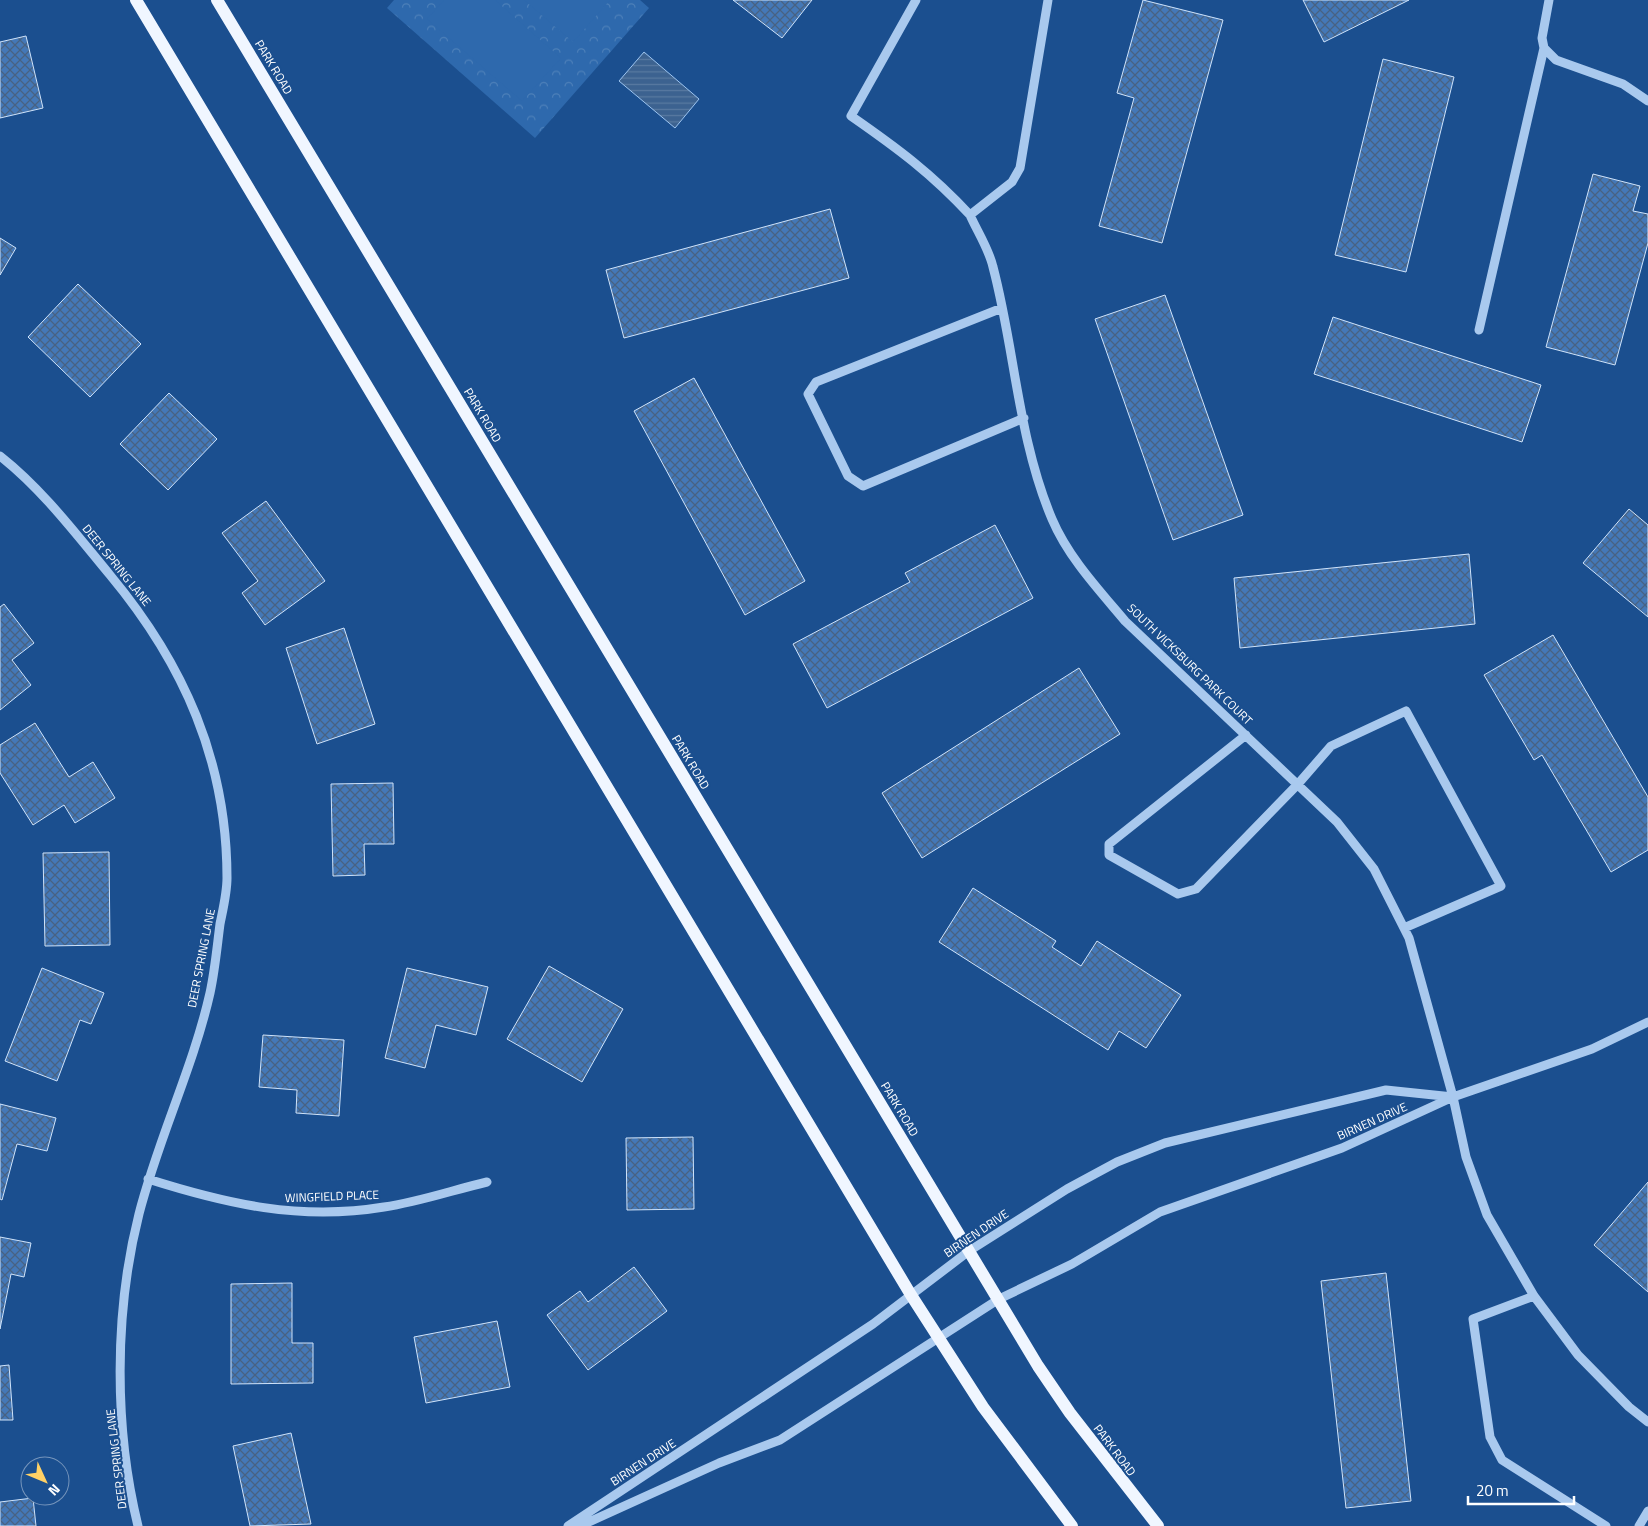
<svg xmlns="http://www.w3.org/2000/svg" width="1648" height="1526" viewBox="0 0 1648 1526" font-family="'Titillium Web',sans-serif">
<style>
.park{fill:url(#park-crowns)}
.pitch{fill:#2e69ad}
.water{fill:url(#water-rules);stroke:#9cc4f0}
.building{fill:url(#building-cross-hatch);stroke:#cfe3fa}
.lines{fill:none;stroke-linecap:round;stroke-linejoin:round}
.minor{stroke:#a9c9ee;stroke-width:9}
.major{stroke:#f0f6ff;stroke-width:12}
.labels{text-anchor:middle;dominant-baseline:central;stroke-width:4;stroke-linejoin:round;paint-order:stroke}
.street-label{font-size:12px;fill:#fff;stroke:#1b4f8f}
</style>
<defs>
<pattern id="park-crowns" width="20" height="18" patternUnits="userSpaceOnUse" patternTransform="scale(1.25)"><rect width="20" height="18" fill="#2e69ad"/><path d="M2 6a3 3 0 1 1 6 0M12 15a3 3 0 1 1 6 0" fill="none" stroke="#4d80b9"/></pattern>
<pattern id="water-rules" width="6" height="5" patternUnits="userSpaceOnUse" patternTransform="scale(1.25)"><rect width="6" height="5" fill="#3c6290"/><path d="M0 2.5h6" fill="none" stroke="#597aa1"/></pattern>
<pattern id="building-cross-hatch" width="8" height="8" patternUnits="userSpaceOnUse" patternTransform="scale(1.25)"><rect width="8" height="8" fill="#4478b7"/><path d="M0 0l8 8M0 8l8-8" fill="none" stroke="#486282"/></pattern>
</defs>
<rect width="100%" height="100%" fill="#1b4f8f"/>
<path class="park" d="M394 0H640L649 8 535 138 387 8Z"/>
<path class="pitch" d="M444 0H495L561 58 522 101 427 19Z
M524 0H610L573 42Z"/>
<path class="water" d="M644 52 699 99 675 128 619 81Z"/>
<path class="building" d="M733 0H812L782 38Z
M1143 0 1223 20 1162 243 1099 226 1134 98 1117 93Z
M1303 0H1409L1324 42Z
M26 36 43 108 0 118V42Z
M1383 59 1454 77 1406 272 1335 255Z
M1593 174 1640 186 1633 211 1648 214V243L1615 365 1546 347Z
M830 209 849 278 624 338 606 270Z
M0 238 16 248 0 275Z
M78 284 141 344 90 397 28 337Z
M1165 295 1243 515 1173 540 1095 319Z
M1333 317 1541 385 1522 442 1314 374Z
M694 378 805 581 745 615 634 411Z
M169 393 217 439 168 490 120 444Z
M266 501 325 581 265 625 242 593 258 581 222 533Z
M1629 509 1648 525V617L1583 563Z
M995 525 1033 598 827 708 793 644 910 582 905 573Z
M1469 554 1475 624 1240 648 1234 578Z
M4 604 34 643 12 660 31 685 0 710V607Z
M344 628 375 724 317 744 286 648Z
M1553 635 1648 797V850L1611 872 1542 755 1534 760 1484 675Z
M1079 668 1120 734 922 858 882 793Z
M35 723 69 777 93 762 115 798 75 823 64 805 33 825 0 773V745Z
M393 783 394 844H364L365 875 333 876 331 784Z
M109 852 110 945 45 946 43 853Z
M973 888 1056 941 1052 947 1081 966 1097 941 1181 995 1146 1048 1119 1031 1108 1050 939 942Z
M549 966 623 1009 582 1082 507 1039Z
M42 968 104 993 91 1024 80 1020 57 1081 5 1061Z
M407 968 488 987 476 1035 436 1025 425 1068 385 1058Z
M263 1035 344 1040 339 1116 296 1113 297 1090 259 1087Z
M0 1104 56 1118 47 1151 17 1144 2 1200 0 1199Z
M693 1137 694 1209 627 1210 626 1138Z
M1648 1182V1292L1594 1245Z
M0 1237 31 1243 24 1277 11 1274 0 1329Z
M634 1267 667 1311 588 1370 547 1315 580 1291 588 1302Z
M1386 1273 1411 1501 1346 1508 1321 1281Z
M292 1283V1343H313V1383L231 1384V1284Z
M497 1321 510 1387 426 1403 414 1337Z
M9 1365 13 1420H0V1366Z
M291 1433 311 1524 250 1526 233 1446Z
M33 1498 36 1526H0V1502Z"/>
<g class="lines">
<path class="minor" d="M916 0 851 116C897 148 931 173 970 215L1012 182 1020 168 1048 0
M1549 0 1542 38 1544 48 1556 60 1623 84 1648 101
M970 215C977 231 989 249 993 267 1015 350 1018 439 1052 519 1068 557 1099 590 1125 621L1337 822 1374 869 1409 938 1453 1097 1466 1157 1487 1215 1534 1296 1578 1355 1629 1407 1648 1422
M1002 308 816 382 808 394 848 476 863 486 1024 418
M1479 330 1544 48
M0 456C42 489 76 534 110 575 184 664 227 761 227 878 227 893 223 909 220 924 217 947 215 970 210 993 193 1068 158 1139 139 1214 114 1312 114 1429 138 1526
M1246 735 1109 844V855L1178 894 1196 889 1298 784 1331 746 1406 711 1501 886 1404 928
M148 1179C227 1204 300 1221 384 1207 419 1202 453 1190 487 1182
M1534 1296 1473 1319 1490 1437 1502 1460 1606 1526
M568 1526 873 1324 969 1251 1067 1189 1117 1162 1165 1143 1386 1090 1453 1097
M580 1526 719 1463 780 1440 999 1299 1072 1264 1160 1212 1342 1148 1453 1097 1592 1049 1648 1022
M1639 1526 1648 1511"/>
<path class="major" d="M136 0 911 1295 983 1407 1072 1526
M217 0 1038 1366 1070 1413 1158 1526"/>
</g>
<g class="labels">
<g class="street-label">
<text transform="translate(274 67) rotate(59)">PARK ROAD</text>
<text transform="translate(483 415) rotate(59)">PARK ROAD</text>
<text transform="translate(117 565) rotate(51)">DEER SPRING LANE</text>
<text transform="translate(1190 664) rotate(44)">SOUTH VICKSBURG PARK COURT</text>
<text transform="translate(691 762) rotate(59)">PARK ROAD</text>
<text transform="translate(201 958) rotate(-79)">DEER SPRING LANE</text>
<text transform="translate(900 1109) rotate(59)">PARK ROAD</text>
<text transform="translate(1372 1121) rotate(-24)">BIRNEN DRIVE</text>
<text transform="translate(332 1196) rotate(-2)">WINGFIELD PLACE</text>
<text transform="translate(976 1233) rotate(-34)">BIRNEN DRIVE</text>
<text transform="translate(1115 1450) rotate(53)">PARK ROAD</text>
<text transform="translate(116 1459) rotate(-97)">DEER SPRING LANE</text>
<text transform="translate(643 1462) rotate(-33)">BIRNEN DRIVE</text>
</g>
</g>
<g transform="translate(45 1481) rotate(134)"><circle r="24" fill="#1b4f8f" stroke="#7695bc"/>
<path d="M0-4L9 19L0 12L-9 19Z" fill="#ffd166"/>
<text y="-8" font-size="14" font-weight="bold" text-anchor="middle" fill="#ffffff">N</text>
</g>
<path d="M1468 1496v8h106v-8" fill="none" stroke="#ffffff" stroke-width="2.5"/>
<text x="1476" y="1496" font-size="15" fill="#ffffff" stroke="#1b4f8f" stroke-width="4" paint-order="stroke">20 m</text>
</svg>
